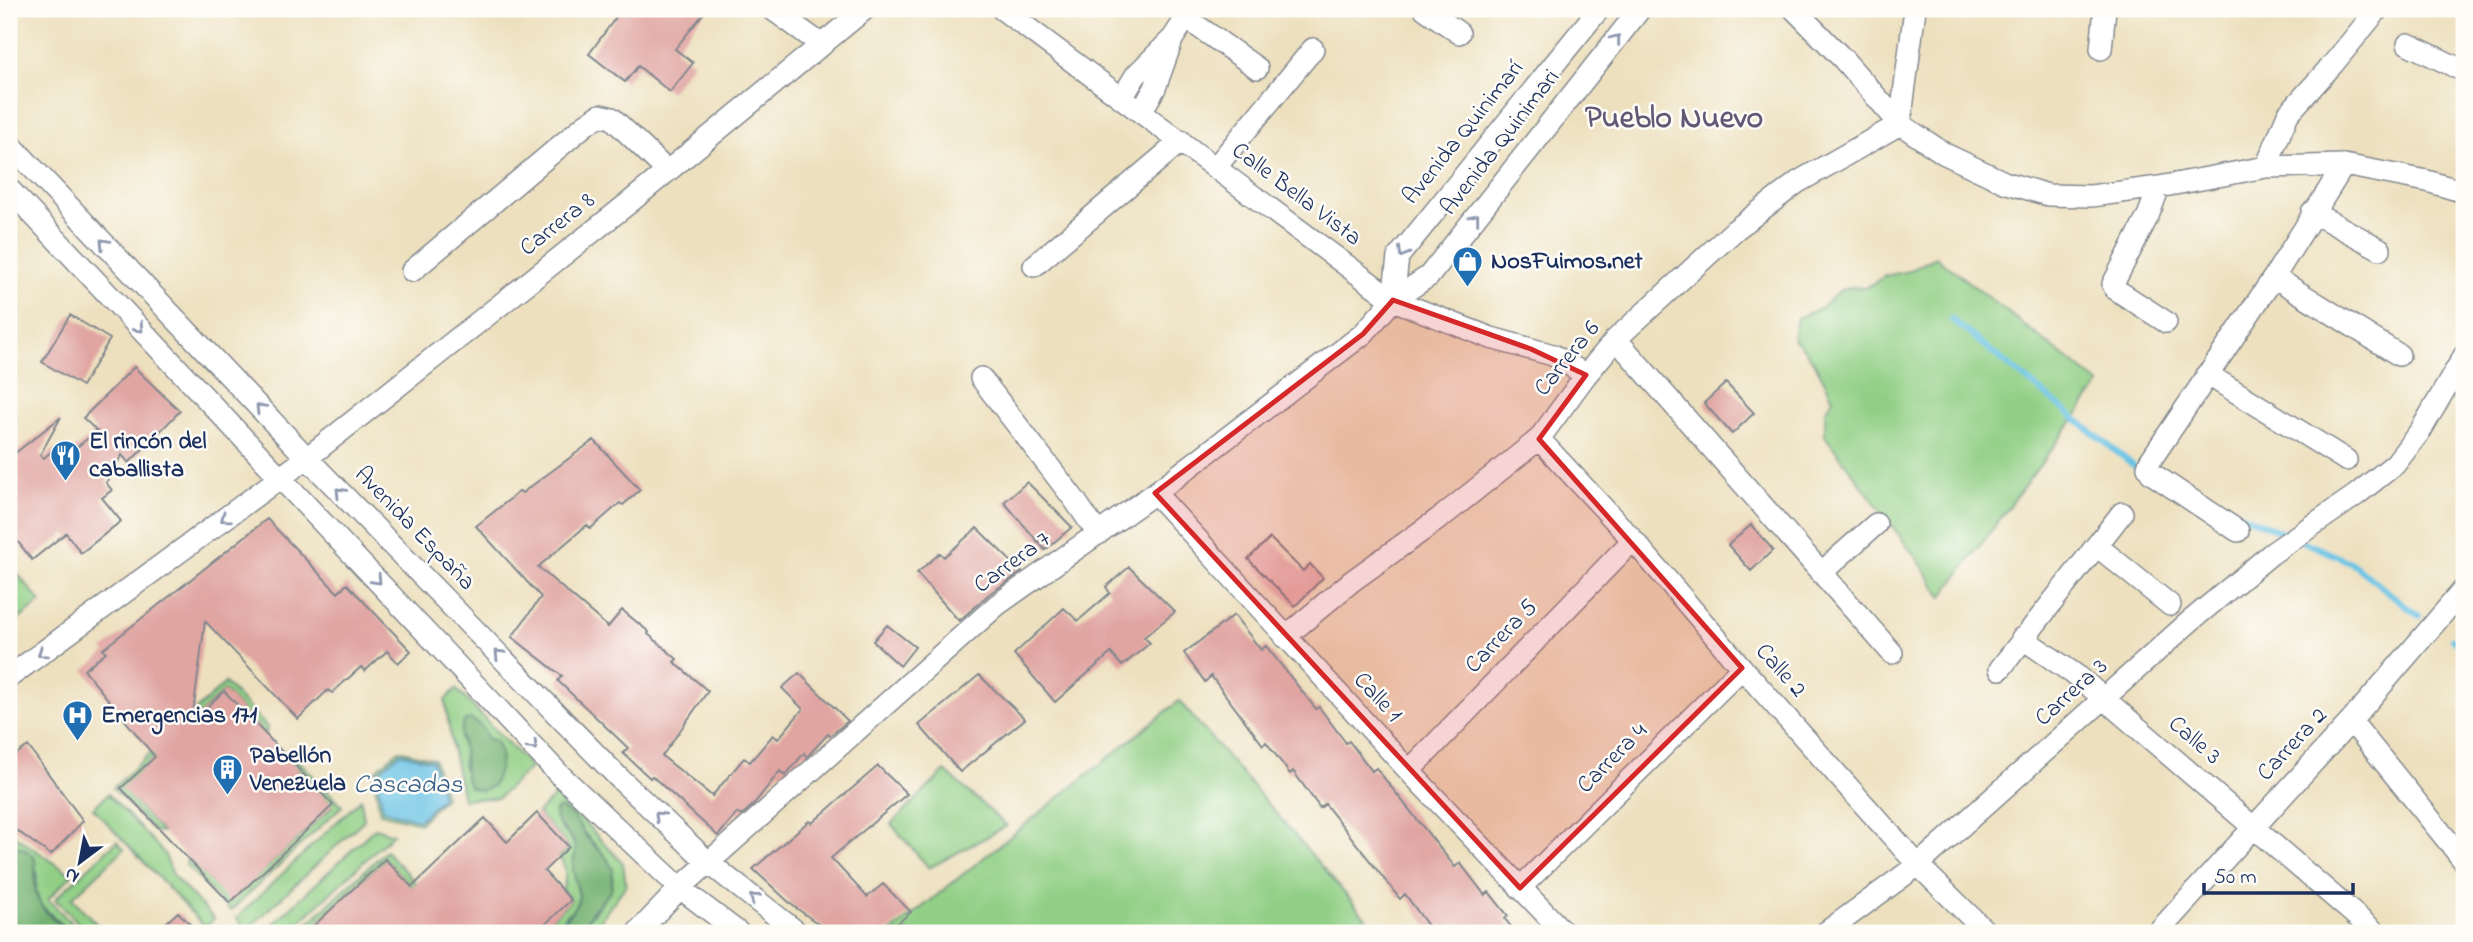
<svg xmlns="http://www.w3.org/2000/svg" width="2473" height="942" viewBox="0 0 2473 942" font-family="'Indie Flower',sans-serif">
<style>
.green{fill:#91cf85;stroke:#567f72;stroke-width:2;fill-rule:evenodd}
.forest{fill:#74b272;stroke:#487068;stroke-width:2}
.water{fill:#67c2e5;stroke:#4178a2;stroke-width:2}
.lines{fill:none;stroke-linecap:round;stroke-linejoin:round}
.stream{stroke:#67c2e5;stroke-width:6}
.building{fill:#e0a4a1}
.minor-casing{stroke:#84888e;stroke-width:24}
.minor{stroke:#fff;stroke-width:21}
.oneway{stroke:#8d97ae}
.marked{fill:#d62828;fill-opacity:0.2;stroke:#d62828;stroke-width:5;stroke-linejoin:round}
.labels{text-anchor:middle;dominant-baseline:central;stroke-width:5;stroke-linejoin:round;paint-order:stroke}
.street-label{font-size:24px;fill:#1b2f5e;stroke:#fdfcf7}
.poi-label{font-size:24px;font-weight:bold;fill:#1b2f5e;stroke:#fdfcf7;text-anchor:start}
.water-label{font-size:26px;font-style:italic;fill:#325b86;stroke:#fdfcf7}
.district-label{font-size:32px;font-weight:bold;fill:#605875;stroke:#fdfcf7}
</style>
<rect width="100%" height="100%" fill="#fdfcf7"/>
<filter id="ink" filterUnits="userSpaceOnUse"><feTurbulence type="fractalNoise" baseFrequency=".0143" numOctaves="2"/><feDisplacementMap in="SourceGraphic" scale="14" xChannelSelector="R" yChannelSelector="G"/><feConvolveMatrix kernelMatrix="1 2 1 2 8 2 1 2 1" color-interpolation-filters="sRGB"/></filter>
<filter id="wash" filterUnits="userSpaceOnUse"><feTurbulence type="fractalNoise" baseFrequency=".00686" numOctaves="4" result="noise"/><feDisplacementMap in="SourceGraphic" scale="28" xChannelSelector="R" yChannelSelector="G"/><feGaussianBlur stdDeviation="1.57" result="paint"/><feColorMatrix in="noise" values="0 0 0 0 0 0 0 0 0 0 0 0 0 0 0 0 0 1.4 0 .05"/><feComposite in="paint" operator="in"/></filter>
<g filter="url(#wash)">
<rect width="100%" height="100%" fill="#ede0be"/>
<path class="green" d="M1936 257 2100 384 1942 597 1920 563 1825 436V411L1833 399C1822 375 1812 355 1793 338L1797 318 1821 308 1839 291 1850 287 1865 288 1885 276 1909 271Z
M9 564 41 602 9 627Z
M225 683 267 727 266 735 224 691 122 788 162 832H155L113 788Z
M456 689 531 767 498 798 463 799 452 747 445 700ZM477 722 488 739 495 741 501 754 496 779 463 770 464 751 460 738Z
M1179 701 1379 933H890Z
M399 750 434 759 445 797 420 823 380 813 373 773Z
M286 756H294L342 806 230 911 186 865 187 857 230 902 333 806Z
M945 771 1007 826 929 868 891 824Z
M108 794 164 853 174 877 214 919 205 927 93 808Z
M557 794 623 863 626 885 591 933H580C594 903 631 887 602 852 595 843 587 838 580 827L561 829 570 837 576 848 573 870 579 897 574 909 564 917 554 933H536L571 900 562 890C567 878 567 867 559 857L569 847 537 813Z
M361 799 364 820 247 930 236 918Z
M375 828 393 834 288 933H264Z
M9 832 72 875 48 899 81 933H71L41 905 36 892 37 872 23 848 9 844Z
M117 841 124 849 72 898 105 933H88L55 899Z
M386 851 429 897 427 903 385 859 306 933H298Z"/>
<path class="forest" d="M471 719 482 727 488 739 495 741C505 756 500 770 493 786L482 791 470 787C462 775 466 767 464 754 463 740 457 733 465 720Z
M561 808 572 815 588 839 607 858 613 870 611 891 593 910 580 933H554C560 924 579 906 579 897 579 886 572 876 573 864 573 857 578 850 574 842 567 829 554 827 555 810Z
M9 844C52 856 28 868 37 896 42 913 58 923 71 933H9Z"/>
<path class="water" d="M400 753 432 761 442 797 419 820 383 810 376 774Z"/>
<g class="lines">
<path class="stream" d="M1951 319 2143 473
M2210 501 2290 536
M2300 540 2350 562 2419 616
M2452 639 2464 649"/>
</g>
<g id="blocks">
<path class="building" d="M622 9H707L675 49 693 63 670 92 638 66 625 82 589 54Z
M70 315 110 339 82 386 42 362Z
M134 367 180 411 129 463 122 455 106 483 112 490 102 498 121 521 81 553 66 533 32 560 9 530V458L61 417 40 455 44 458 54 449 62 459 97 431 83 418Z
M1726 383 1754 413 1732 434 1704 403Z
M594 440 640 490 623 505 620 503 590 529 587 525 538 567 608 627 622 610 649 632 648 634 677 659 674 662 708 691 662 756 712 796 744 758 750 762 773 735 778 739 803 709 782 688 799 673 848 721 830 736 828 734 807 757 804 753 785 776 780 771 753 805 741 816 737 813 718 836 652 776 650 778 623 753 628 748 558 681 562 676 512 637 541 597 476 526 520 491 522 493Z
M1027 482 1072 527 1045 550 1004 502Z
M267 519 338 593 347 584 411 651 398 663 387 651 365 671 361 667 332 693 328 690 298 719 205 621 192 721 224 691 333 805 230 903 121 788 155 757 84 670 106 652 103 649Z
M1751 525 1773 550 1751 571 1728 545Z
M977 528 1022 572 989 594 959 621 917 573 940 553 944 557Z
M1270 538 1303 571 1310 564 1323 578 1295 606 1248 559Z
M1129 567 1175 612 1144 637 1150 643 1122 666 1111 653 1055 702 1014 654 1064 608 1078 621 1110 593 1106 587Z
M1234 615 1261 650 1266 646 1316 709 1319 707 1346 743 1349 741 1372 771 1376 768 1455 867 1460 863 1485 895 1489 892 1508 916 1505 919 1516 933H1442L1436 926 1431 930 1405 894 1400 899 1325 804 1320 808 1293 771 1290 774 1266 742 1263 745 1211 676 1205 682 1184 653Z
M887 625 915 647 900 666 873 641Z
M979 675 1025 719 960 772 919 725Z
M28 746 83 821 51 855 9 825V759Z
M878 766 907 794 831 858 867 897 883 884 911 912 886 933H831L792 905 753 869 809 821 812 823Z
M537 813 569 847 544 871 571 900 536 933H306L385 859 412 887 485 818 507 842Z
M178 912 190 924 181 933H155Z"/>
</g>
</g>
<g filter="url(#ink)">
<use href="#blocks" fill-opacity="0" stroke="#84888e" stroke-width="2"/>
<g class="lines">
<defs>
<path id="minor" d="M772 9 822 45
M1002 9 1393 300 1491 338 1553 355 1586 375
M1425 9 1459 33
M1794 9 1844 60 1900 124 1945 154 2004 182 2048 195 2091 196 2159 187 2266 167 2344 165 2427 181 2464 192
M1186 18 1257 68
M2408 44 2464 71
M2101 49 2105 9
M1122 98 1136 75 1173 38 1192 9
M1141 112 1155 88 1171 43
M9 143 307 458 620 779 709 863 798 933
M2266 167 2288 114 2333 64 2378 9
M1215 168 1313 49
M2159 187 2148 216 2113 284 2115 289 2166 322
M9 189 558 773 680 888 739 933
M2312 212 2380 249
M1034 266 1181 141
M412 271 585 125 600 115 612 118 666 170
M2274 277 2399 355
M1393 300 1398 257 1599 9
M1616 339 1892 653
M2207 374 2346 460
M981 378 1074 499 1098 534
M1539 439 1633 540 1742 668 1918 865 1987 933
M1155 493 1409 771 1564 933
M2238 531 2151 473 2148 467 2150 461 2274 277 2344 165
M2097 546 2170 605
M1822 572 1876 524
M1285 637 1352 581 1444 515 1539 439 1586 375 1616 339 1735 230 1798 182 1900 124 1915 9
M2022 638 2080 678 2376 933
M2000 669 2122 513
M9 677 307 458 630 202 865 9
M2351 721 2464 861
M1409 771 1633 540
M1520 888 1742 668
M637 933 680 888 997 605 1155 493 1363 334 1393 300 1429 276 1640 9
M1825 933 1918 865 2188 623 2271 554 2356 495 2395 464 2421 430 2464 356
M2157 933 2351 721 2464 589"/>
</defs>
<use href="#minor" class="minor-casing"/>
<use href="#minor" class="minor"/>
</g>
<defs><path id="oneway-chevron" d="M-2-3.5L2.5 0L-2 3.5" fill="none" stroke-width="1.6" stroke-linecap="round" stroke-linejoin="round" transform="scale(1.75)"/></defs>
<g class="oneway">
<use href="#oneway-chevron" transform="translate(1616 39) rotate(-52)"/>
<use href="#oneway-chevron" transform="translate(1475 218) rotate(-52)"/>
<use href="#oneway-chevron" transform="translate(104 243) rotate(-134)"/>
<use href="#oneway-chevron" transform="translate(1403 253) rotate(120)"/>
<use href="#oneway-chevron" transform="translate(139 328) rotate(47)"/>
<use href="#oneway-chevron" transform="translate(260 408) rotate(-134)"/>
<use href="#oneway-chevron" transform="translate(340 492) rotate(-134)"/>
<use href="#oneway-chevron" transform="translate(225 518) rotate(143)"/>
<use href="#oneway-chevron" transform="translate(377 580) rotate(47)"/>
<use href="#oneway-chevron" transform="translate(42 653) rotate(144)"/>
<use href="#oneway-chevron" transform="translate(499 654) rotate(-134)"/>
<use href="#oneway-chevron" transform="translate(533 746) rotate(47)"/>
<use href="#oneway-chevron" transform="translate(659 816) rotate(-136)"/>
<use href="#oneway-chevron" transform="translate(754 898) rotate(-142)"/>
</g>
</g>
<path class="marked" d="M1393 300 1531 349 1586 375 1539 439 1742 668 1520 888 1155 493 1363 334Z"/>
<defs>
<symbol id="shop-pin" viewBox="-11 -11 22 30"><path d="M0 17L-7.5 6A9.5 9.5 0 1 1 7.5 6Z" fill="#1f6fb2" stroke="#fdfcf7"/><path d="M-5-2.5h2.3a2.7 3.5 0 0 1 5.4 0H5L5.5 6h-11ZM-1.5-2.5h3a1.5 2.3 0 0 0-3 0Z" fill="#fff"/></symbol>
<symbol id="restaurant-pin" viewBox="-11 -11 22 30"><path d="M0 17L-7.5 6A9.5 9.5 0 1 1 7.5 6Z" fill="#1f6fb2" stroke="#fdfcf7"/><path d="M-5-6h1v4h1v-4h1v4h1v-4h1v5L-1.5 .5V6h-2V.5L-5-1ZM5-6V6H3V1.5H1.5Q1.5-4 5-6Z" fill="#fff"/></symbol>
<symbol id="hospital-pin" viewBox="-11 -11 22 30"><path d="M0 17L-7.5 6A9.5 9.5 0 1 1 7.5 6Z" fill="#1f6fb2" stroke="#fdfcf7"/><path d="M-5-5h3v3.5h4V-5h3V5h-3V1.5h-4V5h-3Z" fill="#fff"/></symbol>
<symbol id="building-pin" viewBox="-11 -11 22 30"><path d="M0 17L-7.5 6A9.5 9.5 0 1 1 7.5 6Z" fill="#1f6fb2" stroke="#fdfcf7"/><path d="M-4-6H4V6H1V3H-1V6H-4ZM-2.5-4.3h1.7v1.8h-1.7ZM.8-4.3h1.7v1.8H.8ZM-2.5-1h1.7V.8h-1.7ZM.8-1h1.7V.8H.8Z" fill="#fff"/></symbol>
</defs>
<g fill-rule="evenodd">
<use href="#shop-pin" x="1450" y="244" width="35" height="47"/>
<use href="#restaurant-pin" x="48" y="438" width="35" height="47"/>
<use href="#hospital-pin" x="60" y="698" width="35" height="47"/>
<use href="#building-pin" x="210" y="752" width="35" height="47"/>
</g>
<g class="labels">
<g class="street-label">
<text transform="translate(1464 133) rotate(-51)">Avenida Quinimarí</text>
<text transform="translate(1501 143) rotate(-52)">Avenida Quinimari</text>
<text transform="translate(1296 195) rotate(37)">Calle Bella Vista</text>
<text transform="translate(558 225) rotate(-38)">Carrera 8</text>
<text transform="translate(1568 359) rotate(-51)">Carrera 6</text>
<text transform="translate(414 529) rotate(46)">Avenida España</text>
<text transform="translate(1013 563) rotate(-36)">Carrera 7</text>
<text transform="translate(1502 637) rotate(-46)">Carrera 5</text>
<text transform="translate(1780 671) rotate(48)">Calle 2</text>
<text transform="translate(2072 693) rotate(-42)">Carrera 3</text>
<text transform="translate(1377 698) rotate(47)">Calle 1</text>
<text transform="translate(2194 741) rotate(41)">Calle 3</text>
<text transform="translate(2293 745) rotate(-47)">Carrera 2</text>
<text transform="translate(1613 759) rotate(-45)">Carrera 4</text>
</g>
<g class="poi-label">
<text x="1491" y="262">NosFuimos.net</text>
<text x="89" y="442">El rincón del<tspan x="89" dy="28">caballista</tspan></text>
<text x="101" y="716">Emergencias 171</text>
<text x="250" y="756">Pabellón<tspan x="250" dy="28">Venezuela</tspan></text>
</g>
<g class="water-label">
<text x="408" y="786">Cascadas</text>
</g>
<g class="district-label">
<text x="1674" y="119">Pueblo Nuevo</text>
</g>
</g>
<rect width="2473" height="942" fill="none" stroke="#fdfcf7" stroke-width="35"/>
<g transform="translate(80 862) rotate(212)" stroke="#fdfcf7" stroke-width="5" paint-order="stroke">
<path d="M0-5L12 26L0 18L-12 26Z" fill="#1b2f5e"/>
<text y="-10" font-size="19" font-weight="bold" text-anchor="middle" fill="#1b2f5e">N</text>
</g>
<path d="M2204 883v10h149v-10" fill="none" stroke="#1b2f5e" stroke-width="3.5"/>
<text x="2214" y="883" font-size="21" fill="#1b2f5e" stroke="#fdfcf7" stroke-width="5" paint-order="stroke">50 m</text>
</svg>
